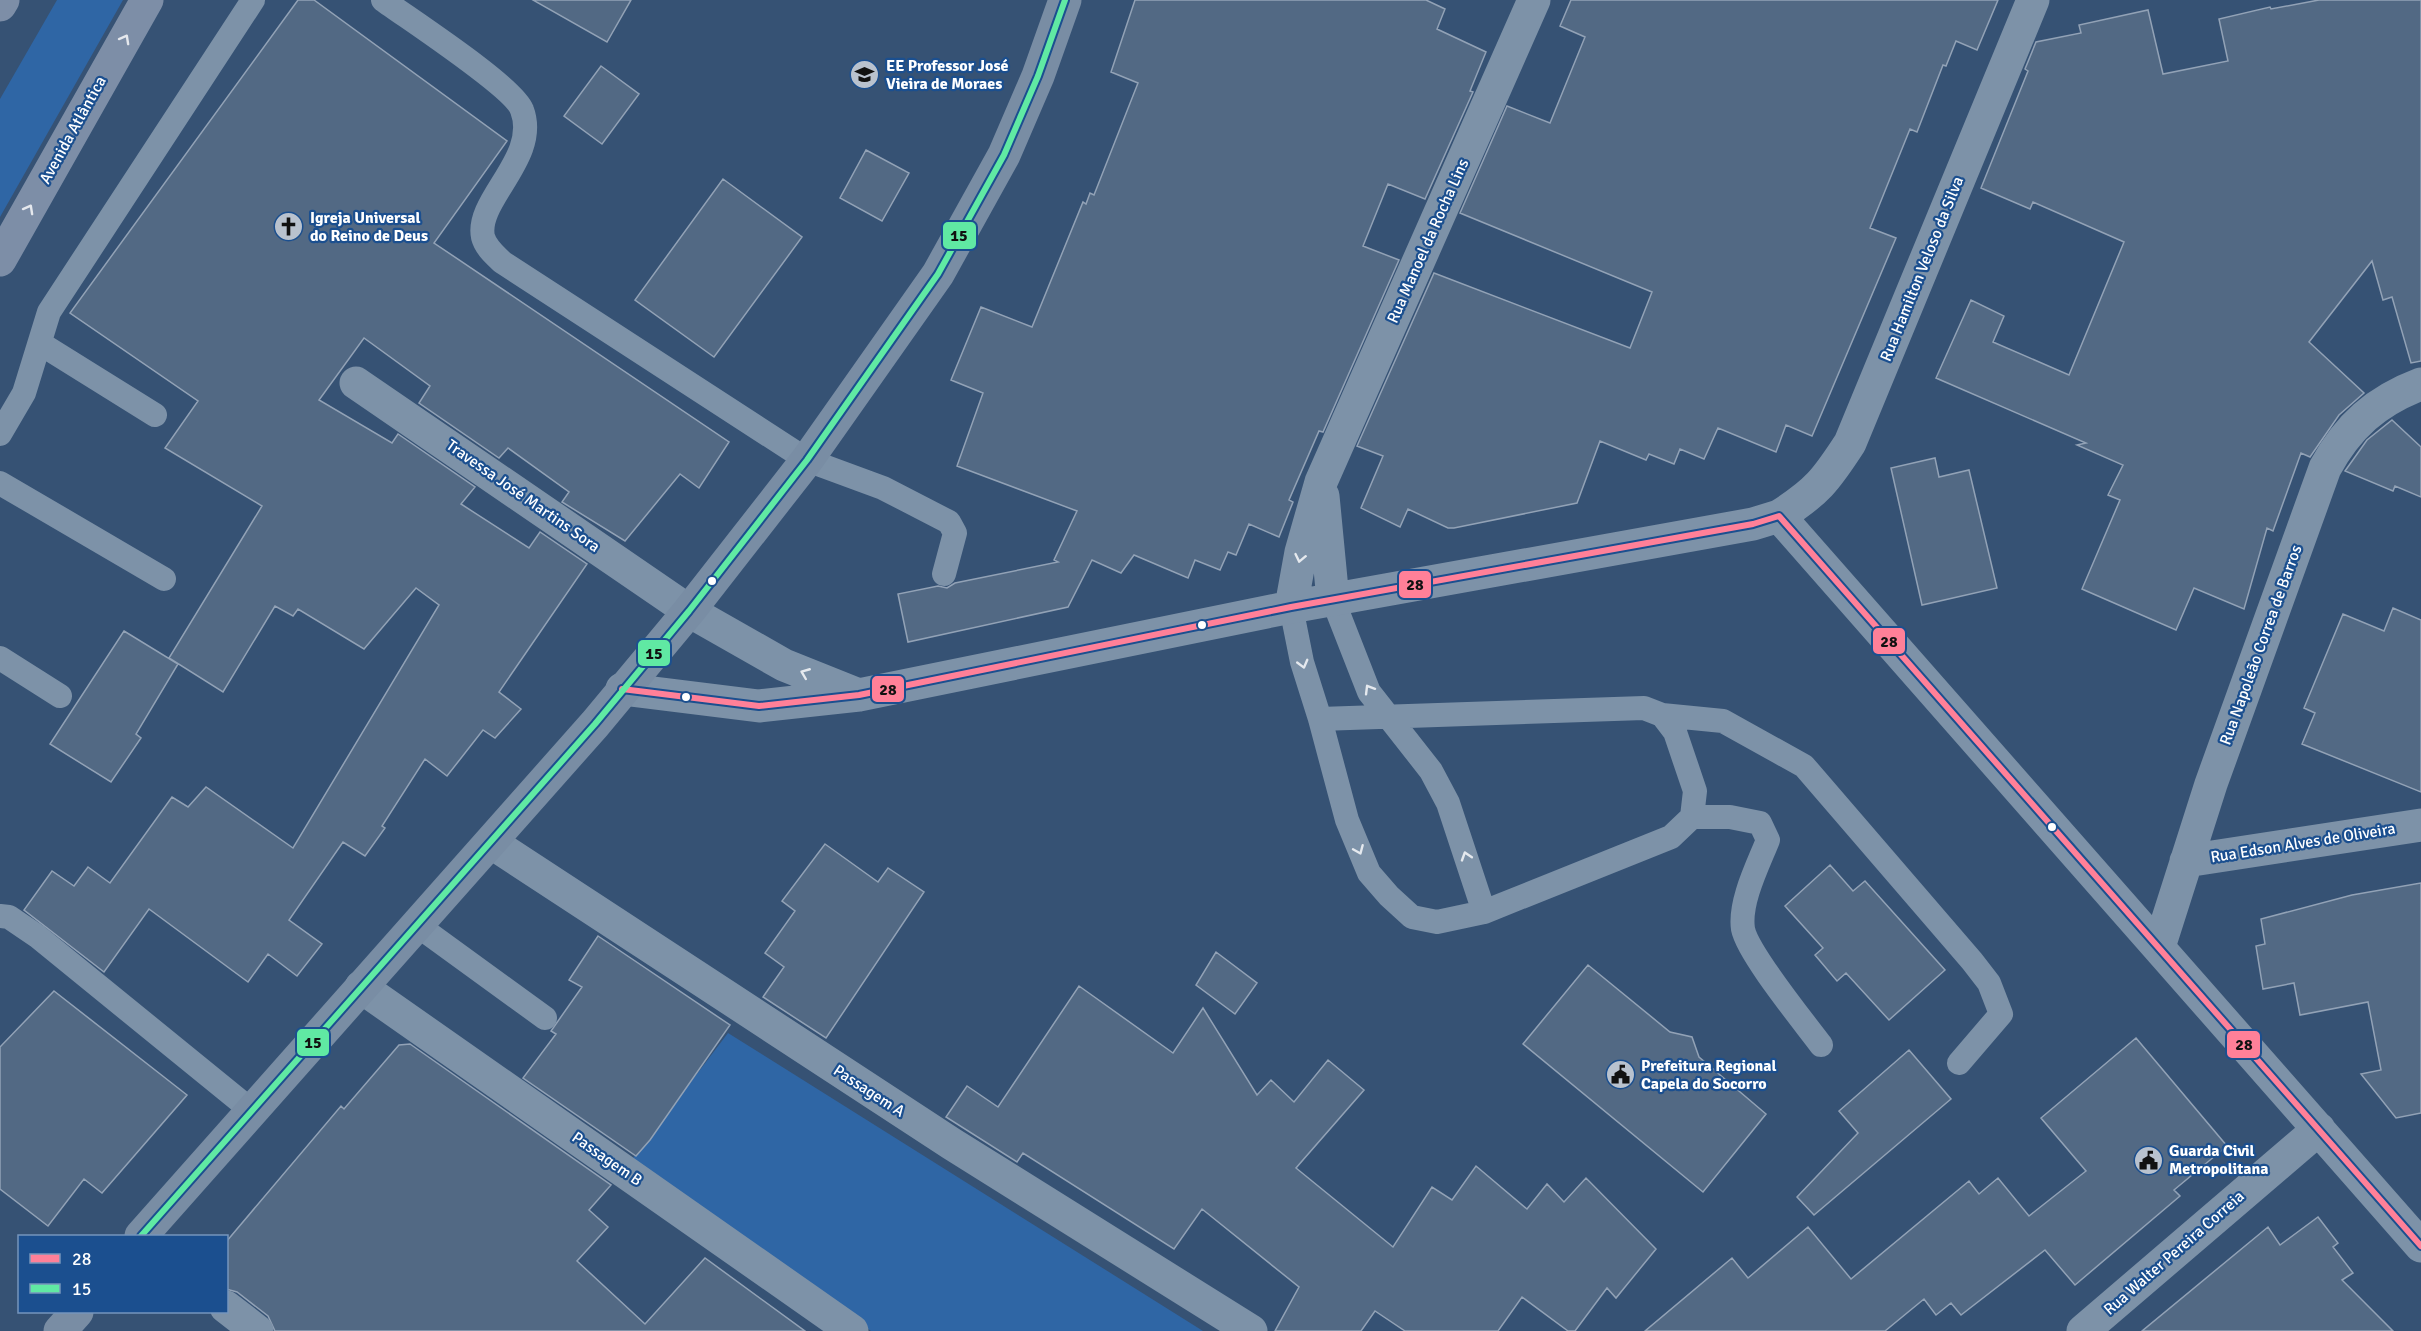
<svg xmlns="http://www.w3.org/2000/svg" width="2421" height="1331" viewBox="0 0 2421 1331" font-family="Signika,sans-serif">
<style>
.green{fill:#2f66a5}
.building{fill:#526984;stroke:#92a2b6;stroke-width:1.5}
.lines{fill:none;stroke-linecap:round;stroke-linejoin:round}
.service{stroke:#7d92a8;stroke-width:24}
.minor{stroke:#7d92a8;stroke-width:33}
.secondary{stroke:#798da4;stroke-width:33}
.primary{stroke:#7d8ea7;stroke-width:33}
.bus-1-casing{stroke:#1b4f8f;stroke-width:10}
.bus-2-casing{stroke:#1b4f8f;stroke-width:10}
.bus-1{stroke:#ff8098;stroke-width:6}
.bus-2{stroke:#60e9a3;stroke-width:6}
.oneway{stroke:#e5e8ed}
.oneway2{stroke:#e5e9ee}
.bus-dot{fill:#fff;stroke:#1b4f8f;stroke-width:2}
.labels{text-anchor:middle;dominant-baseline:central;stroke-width:4.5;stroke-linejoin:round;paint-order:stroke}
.poi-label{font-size:16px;font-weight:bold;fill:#fff;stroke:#1b4f8f;text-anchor:start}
.street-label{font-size:16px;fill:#fff;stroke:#1b4f8f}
.line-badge{stroke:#1b4f8f;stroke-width:2}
.pale-badge-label{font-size:16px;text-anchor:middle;font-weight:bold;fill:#111}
</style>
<rect width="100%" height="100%" fill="#365274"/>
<path class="green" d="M57 0H123L0 217V99Z
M728 1033 1203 1331H871L630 1162Z"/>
<path class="building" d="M298 0H314L507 141 434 243 729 442 699 488 680 474 625 541 562 502 569 492 508 448 499 458 419 403 430 386 364 338 319 400 392 443 398 434 475 487 461 504 529 548 540 532 587 564 499 692 521 709 495 738 483 730 447 776 425 759 382 826 385 828 365 856 343 842 289 920 322 944 297 976 268 954 248 982 149 909 104 972 24 910 52 871 74 886 88 867 110 883 172 797 188 807 206 787 293 848 439 605 416 588 364 649 298 609 293 616 275 606 223 692 169 658 262 506 165 448 198 401 70 313Z
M533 0H631L607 42Z
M1135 0H1426L1445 9 1437 29 1486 52 1470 91 1473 92 1425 199 1388 184 1363 246 1399 260 1323 432 1319 431 1289 500 1293 502 1279 537 1249 524 1236 555 1228 552 1220 570 1195 560 1188 578 1134 555 1121 573 1092 560 1068 607 908 642 898 594 938 586 947 588 955 583 1058 562 1054 560 1077 511 957 466 983 393 951 380 981 307 1032 327 1083 202 1086 204 1090 193 1094 195 1138 83 1111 72Z
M1571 0H1998L1977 50 1956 41 1946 66 1943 65 1917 132 1910 129 1870 228 1896 238 1812 436 1786 425 1776 452 1718 428 1704 459 1680 449 1674 464 1649 454 1646 460 1600 441 1577 503 1454 528H1448L1408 509 1400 527 1361 508 1383 456 1357 446 1434 273 1630 348 1652 292 1460 213 1507 106 1550 123 1585 37 1560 26Z
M2319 0H2421V361L2411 363 2392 297 2383 300 2372 261 2309 342 2364 393 2339 415 2310 457 2301 453 2273 531 2267 528 2244 609 2194 588 2176 630 2082 589 2120 500 2108 495 2123 465 2077 445 2086 443 1936 378 1971 300 2004 316 1993 342 2069 375 2124 242 2033 202 2030 209 1981 188 2028 71 2025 69 2036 42 2081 33 2079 25 2148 10 2163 74 2228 61 2219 19 2270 7 2271 9Z
M601 66 639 94 602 144 564 116Z
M866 150 909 173 882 221 840 198Z
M723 179 802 237 714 357 635 300Z
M2392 420 2421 447V497L2395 486 2393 491 2345 471 2367 440Z
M1935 458 1939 477 1969 470 1997 588 1922 605 1891 468Z
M2393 608 2421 620V792L2302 744 2315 713 2304 708 2343 614 2384 631Z
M124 631 178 664 136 734 141 738 111 782 50 744Z
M825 844 878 882 888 868 924 892 826 1038 763 997 784 967 765 953 795 911 782 901Z
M1830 865 1853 891 1865 881 1945 970 1889 1020 1846 973 1837 981 1815 955 1823 948 1785 906Z
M2421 883V1113L2396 1118 2361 1074 2381 1070 2368 1002 2300 1015 2294 983 2263 989 2256 946 2265 944 2261 919 2352 895Z
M598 936 730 1025 650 1140 636 1156 523 1078 556 1034 551 1031 582 987 569 980Z
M1216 952 1257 983 1235 1014 1196 985Z
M1588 965 1670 1032 1692 1037 1699 1057 1766 1114 1703 1192 1523 1044Z
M1079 986 1173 1053 1203 1008 1257 1095 1271 1080 1294 1102 1328 1060 1364 1090 1296 1168 1393 1247 1432 1187 1452 1200 1476 1166 1527 1209 1547 1184 1564 1202 1586 1178 1656 1249 1616 1298 1607 1288 1575 1331H1568L1522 1297 1498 1331H1405L1375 1311 1361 1331H1275L1299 1287 1202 1209 1174 1249 1023 1153 1017 1162 946 1117 967 1086 998 1107Z
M54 991 187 1095 102 1193 84 1179 48 1226 0 1189V1047Z
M2136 1038 2227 1146 2174 1190 2180 1196 2075 1285 2045 1250 1961 1315 1951 1303 1936 1315 1924 1299 1885 1331H1645L1732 1258 1748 1278 1808 1227 1851 1279 1969 1181 1979 1194 1998 1178 2029 1216 2086 1171 2041 1118Z
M410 1044 611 1185 589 1210 608 1227 577 1261 645 1324 705 1258 805 1331H275L268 1316 237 1292 226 1289V1242L341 1106 344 1109 399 1045Z
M1909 1050 1951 1099 1814 1215 1797 1197 1858 1133 1839 1111Z
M2318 1217 2338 1243 2333 1247 2353 1273 2342 1280 2393 1331H2142L2268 1227 2280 1245Z"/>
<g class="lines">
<path class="service" d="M383 0C409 19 514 87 522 110 540 158 475 200 483 237 486 248 495 255 502 262L807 460 883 488 949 522 955 533 944 574
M41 344 155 415
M0 434 24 393 49 312 253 0
M0 483 164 579
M1333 600 1369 692 1431 771 1448 803 1484 912
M1291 607 1302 662 1320 719 1347 820 1369 873 1389 896 1412 917 1437 922 1484 912 1671 837 1692 817 1695 791 1675 732 1662 715 1644 708 1320 719
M0 658 60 696
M1662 715 1723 721 1804 766 1972 961 1989 983 2001 1014 1959 1063
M1692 817H1730L1760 823 1768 840C1758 865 1739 902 1743 929 1748 954 1804 1022 1821 1045
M0 916 9 917 37 936 252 1111
M417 925 545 1018"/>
<path class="minor" d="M356 383 689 611 784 665 854 693
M1323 496 1333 600
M1779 516C1817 492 1826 480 1850 443L2033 0
M1291 607 1301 552 1321 482 1534 0
M622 689 759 706 859 695 1291 607 1753 524 1779 516 2421 1246
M492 843 952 1144 1251 1331
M2186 861 2421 825
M2159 947 2211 784 2325 468C2348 426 2376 401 2421 384
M361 987 852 1331
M226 1307 257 1331
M2083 1331 2319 1129"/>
<path class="secondary" d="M141 1236 595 724 689 611 807 460 938 274 1004 155 1038 76 1065 0
M60 1331 77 1312"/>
<path class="primary" d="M0 5 3 0
M0 260 147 0"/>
<defs>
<path id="bus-1" d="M622 689 759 706 859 695 1291 607 1753 524 1779 516 2421 1246"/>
<path id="bus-2" d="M141 1236 595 724 689 611 807 460 938 274 1004 155 1038 76 1065 0"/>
</defs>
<use href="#bus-1" class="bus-1-casing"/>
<use href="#bus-2" class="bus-2-casing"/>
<use href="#bus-1" class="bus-1"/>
<use href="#bus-2" class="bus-2"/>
</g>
<defs><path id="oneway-chevron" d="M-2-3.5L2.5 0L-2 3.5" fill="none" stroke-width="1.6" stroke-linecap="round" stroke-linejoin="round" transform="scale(1.5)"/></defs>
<g class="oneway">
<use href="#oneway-chevron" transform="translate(125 39) rotate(-61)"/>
<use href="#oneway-chevron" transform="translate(29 209) rotate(-61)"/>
</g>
<g class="oneway2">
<use href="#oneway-chevron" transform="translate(1300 558) rotate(102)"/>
<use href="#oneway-chevron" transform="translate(1303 664) rotate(75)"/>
<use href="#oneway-chevron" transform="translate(805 673) rotate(-158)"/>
<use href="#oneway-chevron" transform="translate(1369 689) rotate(-121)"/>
<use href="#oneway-chevron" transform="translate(1359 850) rotate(67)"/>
<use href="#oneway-chevron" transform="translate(1466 856) rotate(-108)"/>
</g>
<defs>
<symbol id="school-disc" viewBox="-11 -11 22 22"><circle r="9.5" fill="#b9c2ce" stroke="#1b4f8f"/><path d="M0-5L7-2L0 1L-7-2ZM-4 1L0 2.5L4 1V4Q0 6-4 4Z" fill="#111"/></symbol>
<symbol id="church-disc" viewBox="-11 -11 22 22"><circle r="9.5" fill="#b9c2ce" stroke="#1b4f8f"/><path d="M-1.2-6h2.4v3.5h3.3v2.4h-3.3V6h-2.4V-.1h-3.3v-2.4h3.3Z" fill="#111"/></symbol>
<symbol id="civic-disc" viewBox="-11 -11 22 22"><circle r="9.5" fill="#b9c2ce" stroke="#1b4f8f"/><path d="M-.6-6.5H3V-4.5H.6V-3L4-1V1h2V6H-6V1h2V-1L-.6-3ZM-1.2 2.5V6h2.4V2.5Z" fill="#111"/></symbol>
</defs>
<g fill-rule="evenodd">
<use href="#school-disc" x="848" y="58" width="33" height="33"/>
<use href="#church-disc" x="272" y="210" width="33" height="33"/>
<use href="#civic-disc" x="1604" y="1058" width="33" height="33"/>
<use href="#civic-disc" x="2132" y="1144" width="33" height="33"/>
</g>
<g class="bus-dot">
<circle cx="712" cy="581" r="5"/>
<circle cx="1202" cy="625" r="5"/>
<circle cx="686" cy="697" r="5"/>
<circle cx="2052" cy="827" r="5"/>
</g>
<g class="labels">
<g class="poi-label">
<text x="886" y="66">EE Professor José<tspan x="886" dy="18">Vieira de Moraes</tspan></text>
<text x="310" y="218">Igreja Universal<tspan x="310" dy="18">do Reino de Deus</tspan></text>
<text x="1641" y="1066">Prefeitura Regional<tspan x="1641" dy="18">Capela do Socorro</tspan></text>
<text x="2169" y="1151">Guarda Civil<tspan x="2169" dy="18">Metropolitana</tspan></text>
</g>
<g class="street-label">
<text transform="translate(73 130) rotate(-61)">Avenida Atlântica</text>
<text transform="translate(1428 241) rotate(-66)">Rua Manoel da Rocha Lins</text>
<text transform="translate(1922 269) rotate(-68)">Rua Hamilton Veloso da Silva</text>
<text transform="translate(523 496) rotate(35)">Travessa José Martins Sora</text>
<text transform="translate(2261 645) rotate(-70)">Rua Napoleão Correa de Barros</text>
<text transform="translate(2303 843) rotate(-9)">Rua Edson Alves de Oliveira</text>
<text transform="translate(869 1091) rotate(33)">Passagem A</text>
<text transform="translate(607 1159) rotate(35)">Passagem B</text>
<text transform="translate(2174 1253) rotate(-41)">Rua Walter Pereira Correia</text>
</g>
</g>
<g class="line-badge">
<rect x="942" y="221" width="35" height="29" rx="6" fill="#60e9a3"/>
<rect x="1398" y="570" width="34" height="29" rx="6" fill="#ff8098"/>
<rect x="1872" y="627" width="34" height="28" rx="6" fill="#ff8098"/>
<rect x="637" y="639" width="34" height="28" rx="6" fill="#60e9a3"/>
<rect x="871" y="675" width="34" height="28" rx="6" fill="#ff8098"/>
<rect x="296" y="1028" width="34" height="29" rx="6" fill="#60e9a3"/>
<rect x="2226" y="1030" width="35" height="29" rx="6" fill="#ff8098"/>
</g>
<g class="pale-badge-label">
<text x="959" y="241">15</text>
<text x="1415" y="590">28</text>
<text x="1889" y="647">28</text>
<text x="654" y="659">15</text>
<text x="888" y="695">28</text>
<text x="313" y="1048">15</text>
<text x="2244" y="1050">28</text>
</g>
<rect x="18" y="1235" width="210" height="78" fill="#1b4f8f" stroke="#7695bc" stroke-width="1.5"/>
<rect x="30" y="1254" width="30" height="9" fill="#ff8098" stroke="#7695bc" stroke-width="1.5"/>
<text x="72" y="1265" font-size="18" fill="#ffffff">28</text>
<rect x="30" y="1284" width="30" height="9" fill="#60e9a3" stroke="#7695bc" stroke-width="1.5"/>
<text x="72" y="1295" font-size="18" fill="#ffffff">15</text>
</svg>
